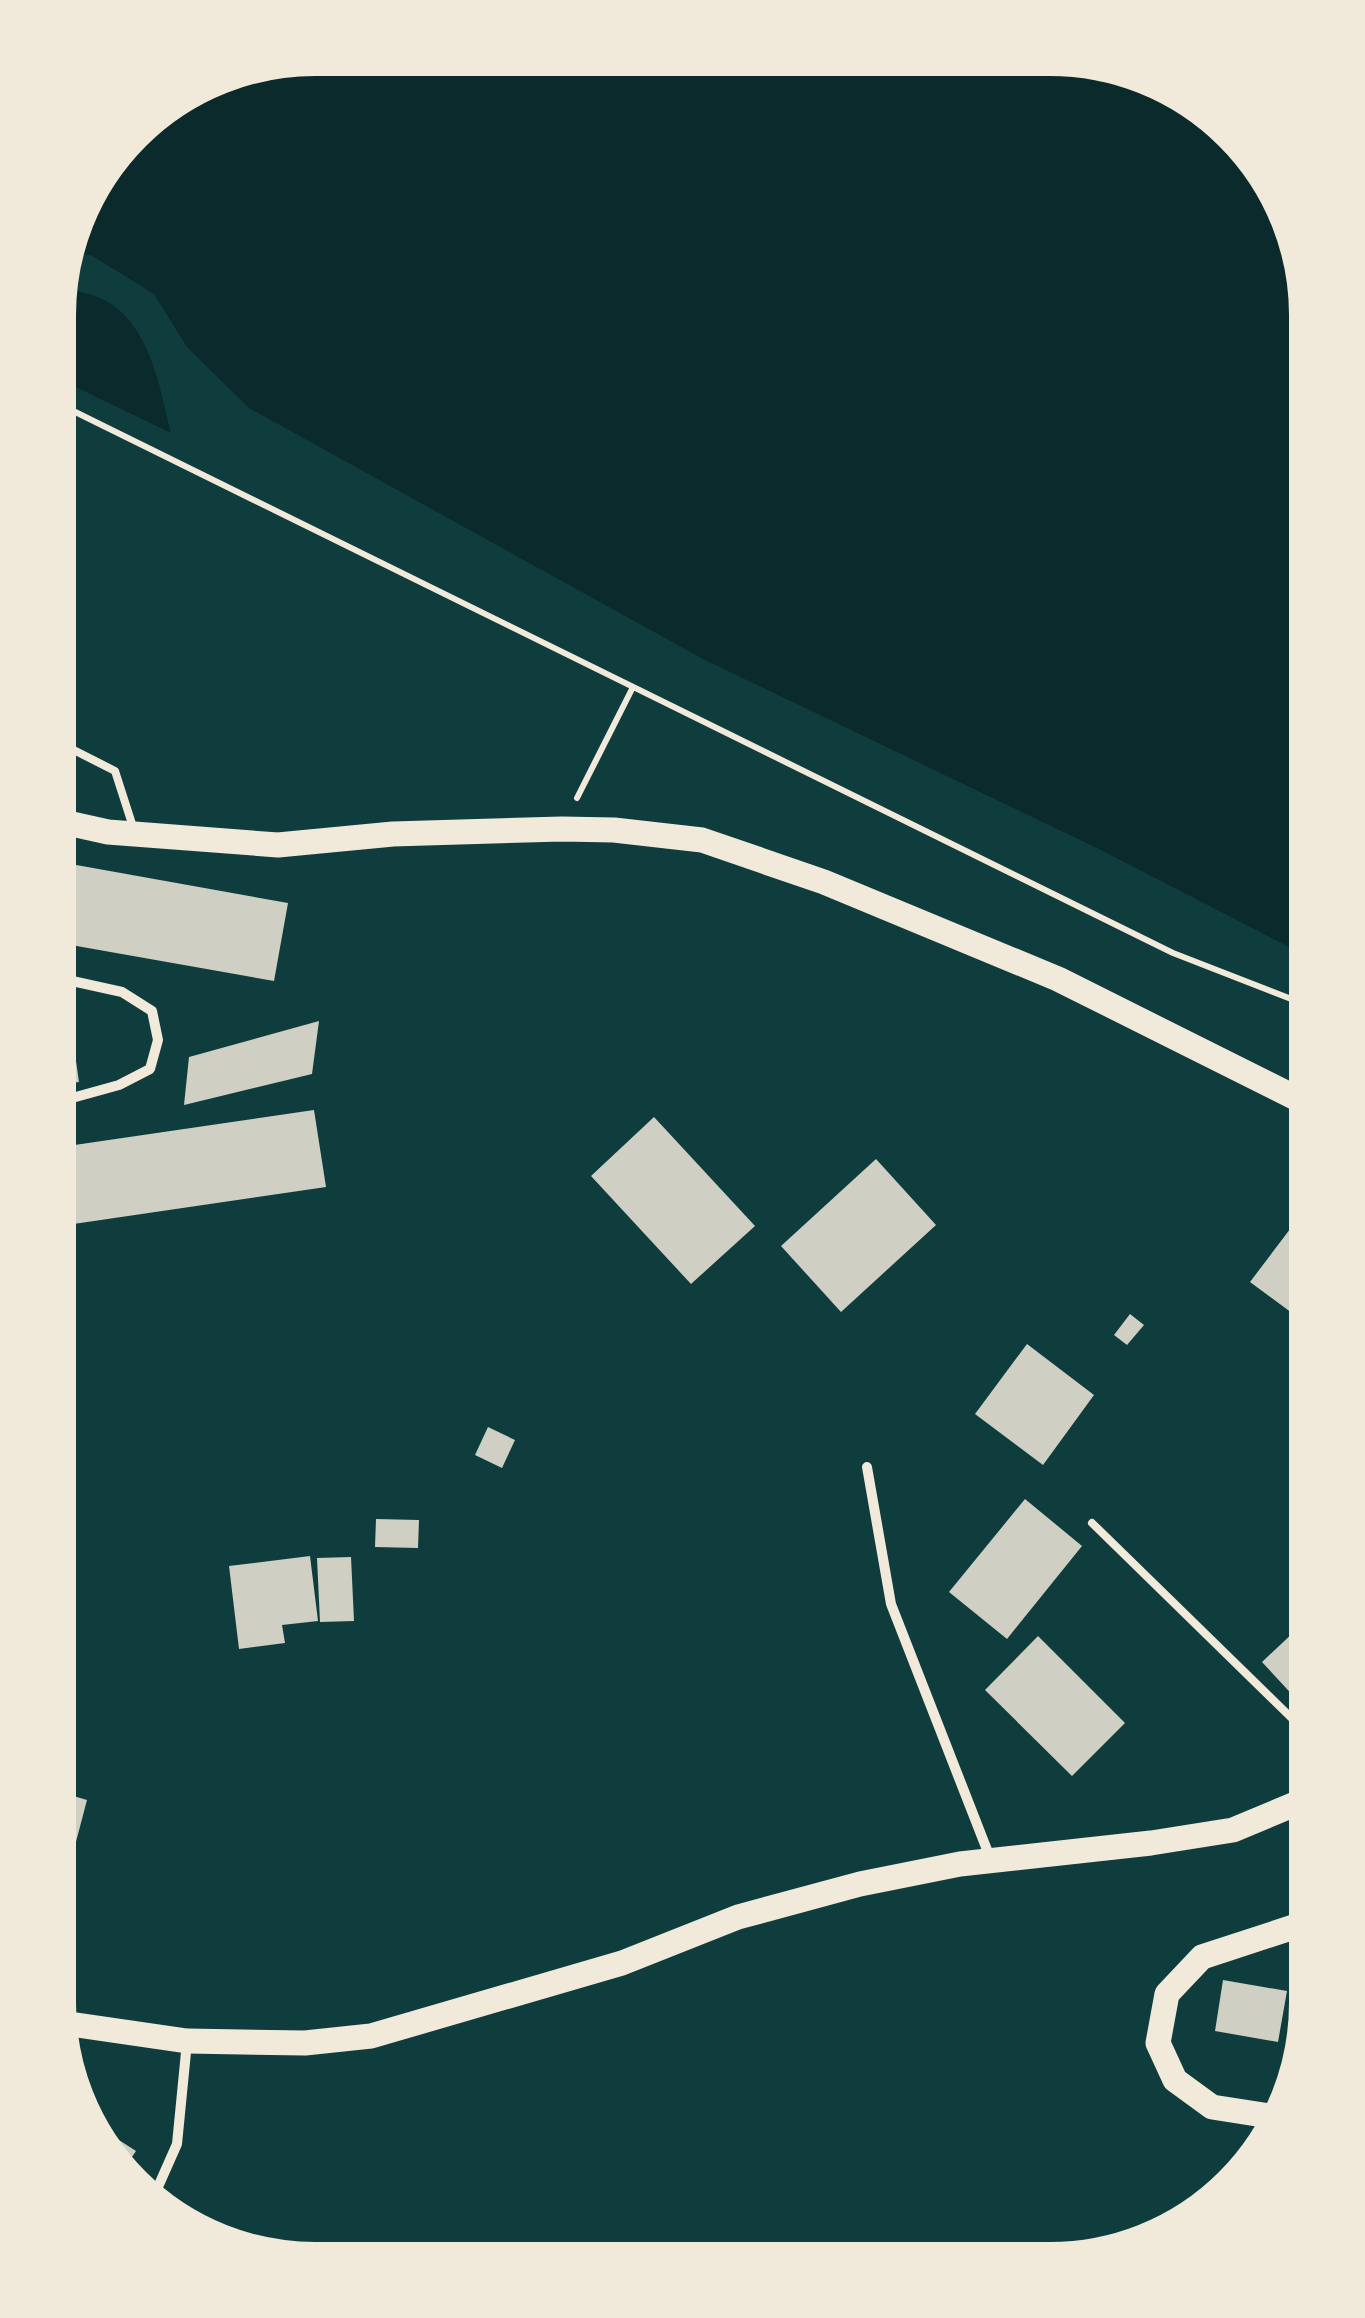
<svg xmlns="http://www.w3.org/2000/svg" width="1365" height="2318" viewBox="0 0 1365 2318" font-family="Figtree,sans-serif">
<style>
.water{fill:#0a2a2b}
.building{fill:#cfcfc3}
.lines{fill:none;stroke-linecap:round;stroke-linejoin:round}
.path{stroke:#f1e9da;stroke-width:6}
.service{stroke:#f1e9da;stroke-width:8}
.minor{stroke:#f1e9da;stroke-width:10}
.primary{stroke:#f1e9da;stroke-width:25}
.rim{fill:none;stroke:#f1e9da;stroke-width:12}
</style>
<rect width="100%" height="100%" fill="#0f3d3e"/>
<path class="water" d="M315 53 1101 57 1223 117 1293 215 1312 315V959L1099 849 703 659 249 408 187 347 154 294 91 255 63 252 80 198 141 118 215 72Z
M70 289C80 292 91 294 100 298 149 319 160 387 171 433L55 377V290Z"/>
<path class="building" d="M54 861 288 903 274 981 54 942Z
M69 1012 79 1082 54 1085V1014Z
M319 1021 312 1074 184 1105 189 1057Z
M314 1110 326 1187 53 1227 54 1148Z
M654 1117 755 1226 691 1284 591 1176Z
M876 1159 936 1225 841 1312 781 1246Z
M1306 1208 1312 1212V1286L1292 1313 1250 1282Z
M1130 1314 1144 1325 1127 1345 1114 1335Z
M1027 1344 1094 1395 1043 1465 975 1414Z
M488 1427 515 1440 502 1468 475 1455Z
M1025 1499 1082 1546 1007 1639 949 1592Z
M376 1519 419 1520 418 1548 375 1547Z
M310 1556 318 1621 282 1625 285 1643 239 1649 229 1566Z
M351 1557 354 1621 320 1622 317 1558Z
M1312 1615V1716L1262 1662Z
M1038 1636 1125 1723 1072 1776 985 1690Z
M53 1790 87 1800 67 1876 53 1872Z
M1223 1980 1287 1991 1278 2042 1215 2031Z
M83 2117 136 2151 123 2170Z"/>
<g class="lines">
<path class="path" d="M55 402 1173 953 1312 1007
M577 798 633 687"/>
<path class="service" d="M54 740 115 771 134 830
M1092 1523 1312 1738"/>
<path class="minor" d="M54 1103 119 1085 150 1069 158 1040 152 1011 122 992 54 977
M867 1467 891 1604 991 1860
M150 2205 177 2144 187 2042"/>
<path class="primary" d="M54 820 108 832 278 845 393 834 562 829 614 830 702 840 824 882 1058 979 1312 1106
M56 2022 187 2041 305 2043 371 2036 622 1963 738 1917 860 1884 960 1864 1151 1843 1233 1830 1312 1797
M1276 2117 1212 2107 1175 2080 1158 2043 1167 1994 1202 1957 1312 1921"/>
</g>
<path d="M0 0H1365V2318H0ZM315 70H1050A245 245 0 0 1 1295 315V2003A245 245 0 0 1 1050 2248H315A245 245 0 0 1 70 2003V315A245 245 0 0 1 315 70Z" fill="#f1e9da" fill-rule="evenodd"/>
<path class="rim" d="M315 70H1050A245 245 0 0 1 1295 315V2003A245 245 0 0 1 1050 2248H315A245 245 0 0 1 70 2003V315A245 245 0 0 1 315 70Z"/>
</svg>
